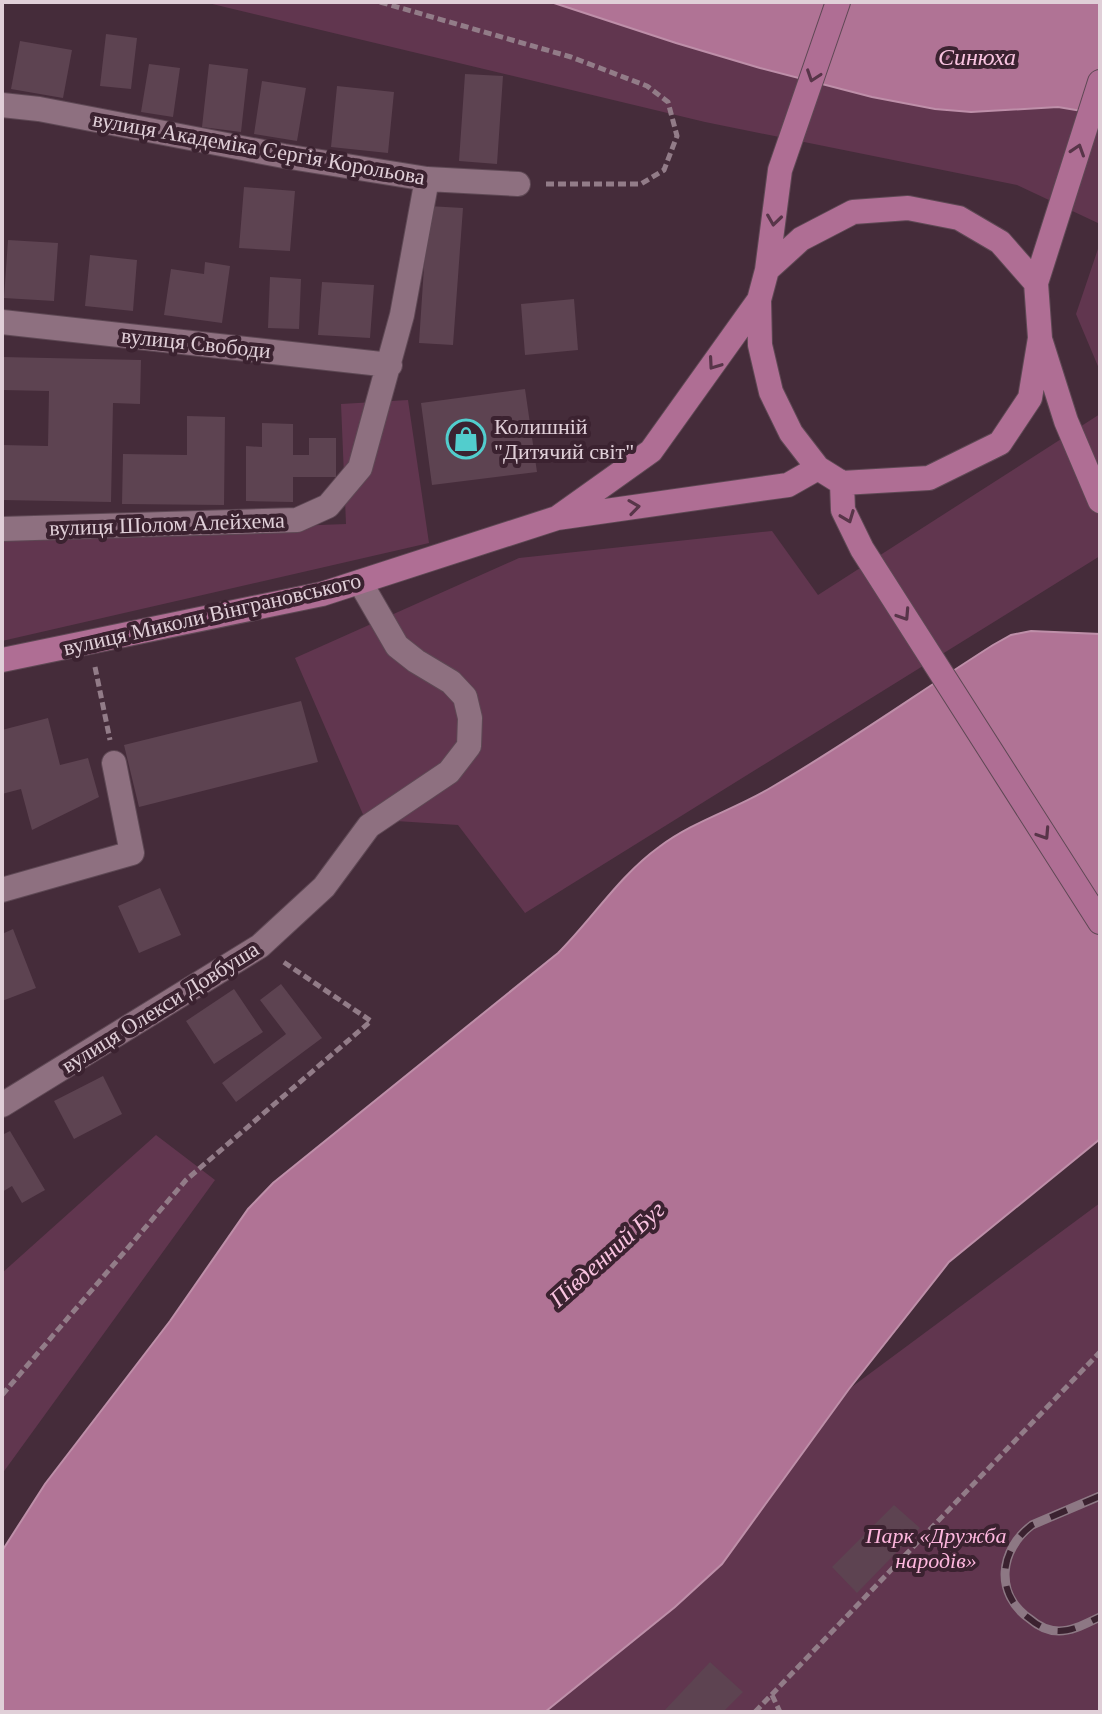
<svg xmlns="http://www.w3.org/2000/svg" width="1102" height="1714" viewBox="0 0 1102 1714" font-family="Georgia,serif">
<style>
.green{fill:#61364f}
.water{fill:#b07395;stroke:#be8fa9;stroke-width:2}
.building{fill:#5d4351}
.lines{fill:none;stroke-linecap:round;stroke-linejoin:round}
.minor-casing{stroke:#5e4854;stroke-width:26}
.major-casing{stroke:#5e4854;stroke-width:26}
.path{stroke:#927c88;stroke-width:5;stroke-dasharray:8 4;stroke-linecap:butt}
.minor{stroke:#8e7080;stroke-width:24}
.major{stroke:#af6e94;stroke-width:24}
.rail-casing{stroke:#8d7884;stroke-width:9}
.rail{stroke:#3b2230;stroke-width:6;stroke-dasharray:18;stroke-linecap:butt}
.oneway{stroke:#583549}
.labels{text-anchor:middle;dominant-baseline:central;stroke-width:8;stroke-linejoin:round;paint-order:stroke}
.street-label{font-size:22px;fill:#e0cfd8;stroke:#3b2230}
.poi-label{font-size:22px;fill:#e0cfd8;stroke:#3b2230;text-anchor:start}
.park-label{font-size:22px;font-style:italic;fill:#feb7de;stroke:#3b2230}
.water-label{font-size:24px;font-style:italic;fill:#f9c3e0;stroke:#3b2230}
</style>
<rect width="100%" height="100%" fill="#452c3a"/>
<path class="green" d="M204 2H551L676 43 760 68 872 97 935 109 971 112 1058 107 1100 114V224L1017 185 705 122Z
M1100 243V371L1076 314Z
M408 400 429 543 2 641V537L346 524 341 404Z
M1100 414V556L525 913 458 825 365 819 295 658 519 558 772 531 818 595Z
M156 1135 215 1180 2 1474V1273Z
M1100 1203V1712H545L675 1607 722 1564 849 1389Z"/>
<path class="water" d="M551 2H1100V114L1058 107 971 112 935 109 872 97 760 68 676 43Z
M1031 631 1100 634V1139L949 1262 849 1389 722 1564 675 1607 545 1712H2V1551L45 1484 170 1321 248 1209 273 1183 558 953C593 918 619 876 659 847 693 821 736 809 772 787 848 743 919 692 993 645L1011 635Z"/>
<path class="building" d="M106 34 137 38 131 89 100 86Z
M20 41 72 50 63 98 11 89Z
M149 64 180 68 173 117 141 112Z
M209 64 248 69 241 132 202 127Z
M465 74 503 76 497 164 459 161Z
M262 81 306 88 297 141 254 134Z
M337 86 394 92 388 153 331 147Z
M244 187 295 191 290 251 239 248Z
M428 206 463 208 453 345 419 343Z
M8 240 58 243 54 301 4 298Z
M90 255 137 260 133 311 85 306Z
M205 262 230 266 222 323 164 315 171 269 204 274Z
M270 277 301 279 299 329 268 328Z
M322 282 374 285 370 338 318 335Z
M574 299 578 350 525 355 521 304Z
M2 357 141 360 140 404 113 403 111 502 2 500V445L48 446 49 391 2 390Z
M525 389 537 472 432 485 421 403Z
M187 416 225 417 224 505 122 504 123 454 187 455Z
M262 423 293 424V455H309V438H336V477H293V502L246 501V446L262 447Z
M301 701 318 762 139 807 124 745Z
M48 718 60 765 88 758 99 797 32 830 21 789 2 794V730Z
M160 888 181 935 139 953 118 906Z
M13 929 36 988 2 1001V934Z
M281 984 322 1038 236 1102 222 1083 286 1034 260 1000Z
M234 989 263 1032 214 1064 186 1021Z
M103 1076 122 1114 74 1139 54 1101Z
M10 1131 45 1190 22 1203 12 1186 2 1192V1135Z
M894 1505 920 1528 857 1593 832 1567Z
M710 1662 743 1692 723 1712H663Z"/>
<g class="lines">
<defs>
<path id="minor" d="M2 105 39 109 284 156 427 179 518 184
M2 322 390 365
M2 529 297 520 328 506 360 468 402 315 427 179
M2 890 132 853 114 763
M2 1105 260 946 324 887 369 826 449 772 469 746 470 718 465 697 451 682 416 661 397 646 360 582"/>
<path id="major" d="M767 270 780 170 838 2
M1036 283 1100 82
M1041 342 1066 421 1100 501
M842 483 843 510 862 549 1100 922
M557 518 651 451 759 300 767 270 801 239 853 212 908 208 959 218 1000 242 1036 283 1040 338 1030 398 1000 443 929 478 842 483 818 468 791 433 771 392 760 345 759 300
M2 660 322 594 557 518 788 485 818 468"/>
</defs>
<use href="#minor" class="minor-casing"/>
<use href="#major" class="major-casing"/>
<path class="path" d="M380 2 571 57 647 86 668 102 677 136 664 170 641 184H543
M95 667 110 740
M2 1395 186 1180 371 1021 282 961
M772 1695 780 1712
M755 1712 1100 1352"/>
<use href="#minor" class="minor"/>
<use href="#major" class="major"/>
<defs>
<path id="rail" d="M1100 1496 1032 1525C999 1550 994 1594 1030 1619 1038 1626 1048 1631 1059 1631 1073 1631 1087 1623 1100 1617"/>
</defs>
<use href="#rail" class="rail-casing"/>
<use href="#rail" class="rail"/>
</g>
<defs><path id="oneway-chevron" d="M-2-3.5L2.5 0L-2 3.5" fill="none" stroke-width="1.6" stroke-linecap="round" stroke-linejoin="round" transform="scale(2)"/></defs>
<g class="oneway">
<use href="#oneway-chevron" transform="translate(813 76) rotate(109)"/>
<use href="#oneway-chevron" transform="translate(1078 150) rotate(-72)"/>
<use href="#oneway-chevron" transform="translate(774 220) rotate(98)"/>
<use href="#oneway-chevron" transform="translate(714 364) rotate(125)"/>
<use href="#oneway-chevron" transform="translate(634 507) rotate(-8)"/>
<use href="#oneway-chevron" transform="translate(848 517) rotate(69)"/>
<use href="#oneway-chevron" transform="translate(904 615) rotate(57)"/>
<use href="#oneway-chevron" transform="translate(1044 834) rotate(57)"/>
</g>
<defs>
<symbol id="shop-ring" viewBox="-11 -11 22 22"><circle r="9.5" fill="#3b2230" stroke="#52cdcd" stroke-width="1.5"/><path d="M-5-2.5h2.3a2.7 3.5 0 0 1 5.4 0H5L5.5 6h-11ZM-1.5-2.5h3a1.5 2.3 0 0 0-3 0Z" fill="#52cdcd"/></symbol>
</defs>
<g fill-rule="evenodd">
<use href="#shop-ring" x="444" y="417" width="44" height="44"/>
</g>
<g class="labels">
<g class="street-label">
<text transform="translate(259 148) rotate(10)">вулиця Академіка Сергія Корольова</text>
<text transform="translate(196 343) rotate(6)">вулиця Свободи</text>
<text transform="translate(167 524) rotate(-2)">вулиця Шолом Алейхема</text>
<text transform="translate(212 614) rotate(-13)">вулиця Миколи Вінграновського</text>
<text transform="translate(160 1007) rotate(-32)">вулиця Олекси Довбуша</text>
</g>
<g class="poi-label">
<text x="494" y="426">Колишній<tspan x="494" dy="25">"Дитячий світ"</tspan></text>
</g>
<g class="park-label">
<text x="936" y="1535">Парк «Дружба<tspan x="936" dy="25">народів»</tspan></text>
</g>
<g class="water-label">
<text x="977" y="57">Синюха</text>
<text transform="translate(607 1254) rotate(-42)">Південний Буг</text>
</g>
</g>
<rect width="1102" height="1714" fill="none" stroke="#e0cfd8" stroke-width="8"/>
</svg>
